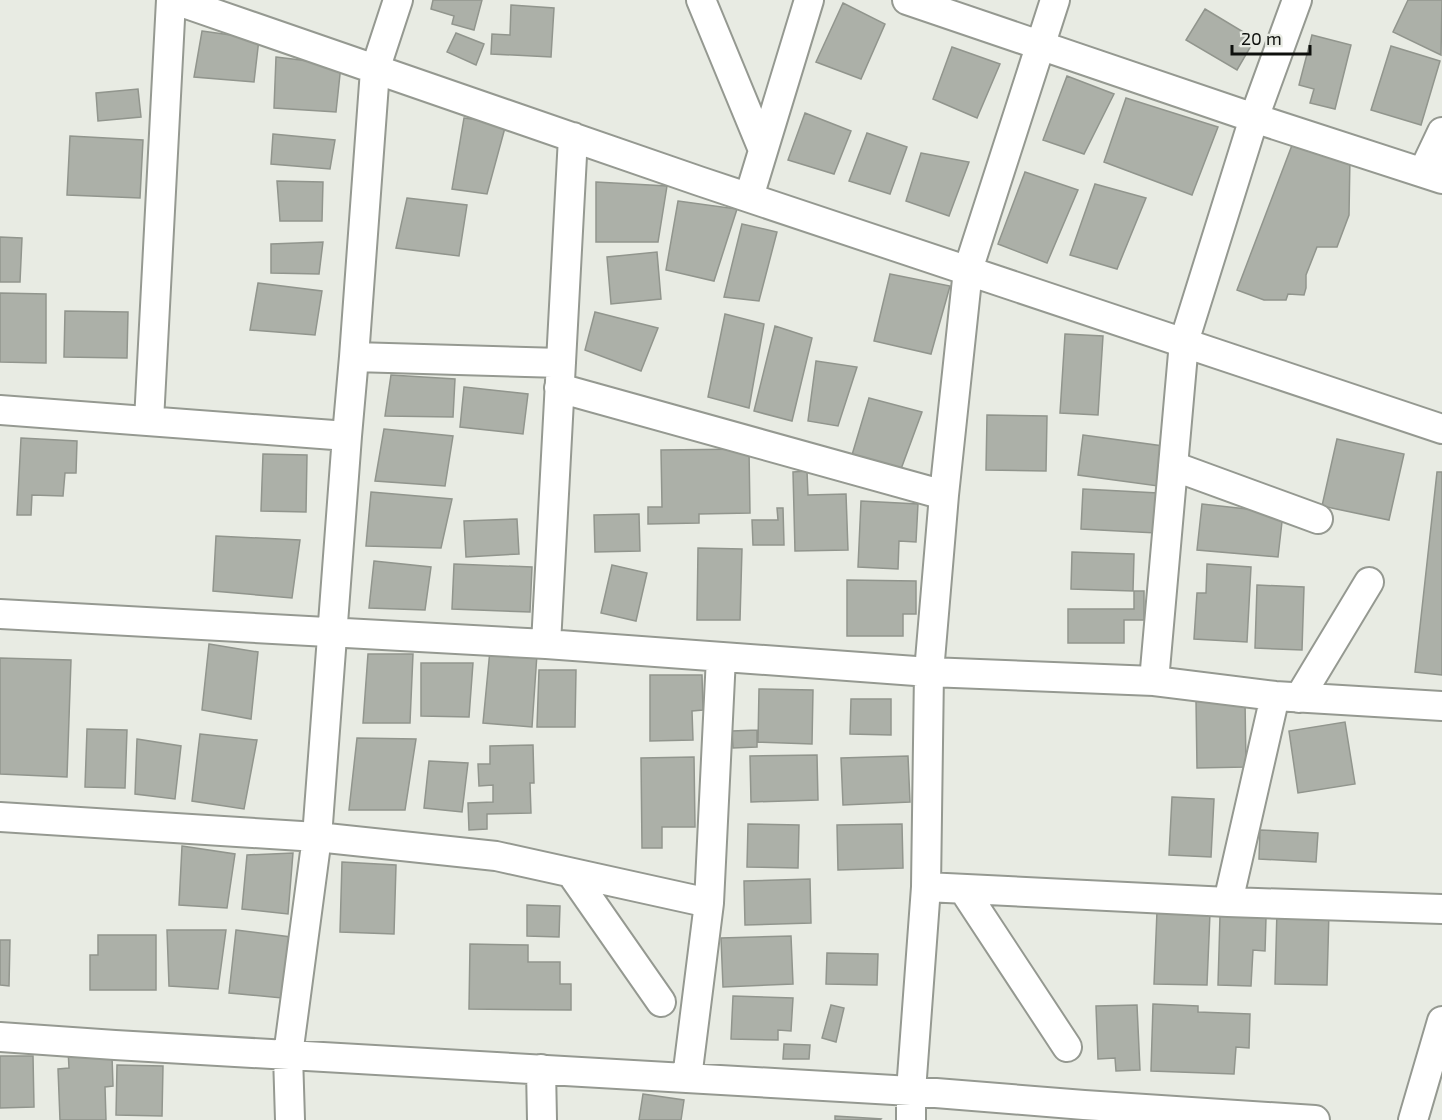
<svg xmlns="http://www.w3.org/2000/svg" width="1442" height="1120" viewBox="0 0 1442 1120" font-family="'Exo 2',sans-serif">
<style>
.building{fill:#acb0a8;stroke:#91958d;stroke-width:1.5}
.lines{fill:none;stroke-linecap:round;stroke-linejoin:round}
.minor-casing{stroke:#959991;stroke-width:32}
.minor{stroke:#fff;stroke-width:28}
</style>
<rect width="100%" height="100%" fill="#e8ebe3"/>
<path class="building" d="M433 0H482L474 30 452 24 454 16 431 9Z
M1408 0H1442L1441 55 1393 32Z
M843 3 885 24 861 79 816 62Z
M511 5 554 8 551 57 491 54 492 34 510 35Z
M1205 9 1255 39 1237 70 1186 40Z
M202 31 259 39 254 82 194 77Z
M456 33 484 44 476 65 447 52Z
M1312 35 1351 45 1335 109 1310 103 1314 89 1299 85Z
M1391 46 1440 61 1421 125 1371 110Z
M952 47 1000 64 977 118 933 99Z
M276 57 341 65 336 112 274 108Z
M1067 76 1114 94 1084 154 1043 140Z
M138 89 141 117 98 121 96 93Z
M1126 98 1218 127 1192 195 1104 162Z
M805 113 851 131 834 174 788 160Z
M464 118 506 124 487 194 452 189Z
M867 133 907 147 890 194 849 181Z
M273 134 335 140 330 169 271 164Z
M70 136 143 140 140 198 67 195Z
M1294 140 1350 157 1349 215 1337 247H1317L1306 275V288L1304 295 1288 294 1286 300H1264L1237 290Z
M921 153 969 162 949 216 906 201Z
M1025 172 1078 190 1047 263 998 244Z
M277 181 323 182 322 221H280Z
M596 182 667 186 658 242H596Z
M1095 184 1146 198 1117 269 1070 255Z
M407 198 467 205 459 256 396 248Z
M678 201 737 209 714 281 666 270Z
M742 224 777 232 759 301 724 297Z
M0 237 22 238 20 282H0Z
M323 242 319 274 271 273V244Z
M657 252 661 299 611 304 607 257Z
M890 274 950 286 931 354 874 341Z
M258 283 322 291 315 335 250 330Z
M0 293 46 294V363L0 362Z
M65 311 128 312 127 358 64 357Z
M595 312 658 328 641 371 585 350Z
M725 314 764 324 749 408 708 397Z
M775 326 812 338 792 421 754 411Z
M1065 334 1103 336 1098 415 1060 413Z
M816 361 857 367 838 426 808 421Z
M391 375 455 379 453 417 385 416Z
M464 387 528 394 523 434 460 427Z
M869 398 922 412 901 469 852 455Z
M987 415 1047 416 1046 471 986 470Z
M384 429 453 436 445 486 375 481Z
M1083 435 1163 446 1158 486 1078 475Z
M21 438 77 441 76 473H65L63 496 32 495 31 515H17Z
M1337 439 1404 454 1389 520 1322 506Z
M749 449 750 513 699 514V523L648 524V507H662L661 450Z
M263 454 307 455 306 512 261 511Z
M807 471 808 495 846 494 848 550 795 551 793 472Z
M1437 472H1442V675L1415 672Z
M1083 489 1158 493 1156 533 1081 529Z
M371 492 452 499 441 548 366 546Z
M861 501 918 504 916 542 899 541 898 569 858 567Z
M1202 504 1283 513 1278 557 1197 550Z
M777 508H783L784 545H753L752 520H778Z
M639 514 640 551 595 552 594 515Z
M517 519 519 554 466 557 464 521Z
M216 536 300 540 292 598 213 591Z
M698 548 742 549 740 620H697Z
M1072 552 1134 554 1133 591 1071 589Z
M374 561 431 567 425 610 369 608Z
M454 564 532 567 530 612 452 609Z
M1207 564 1251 567 1247 642 1194 639 1197 593H1206Z
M612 565 647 573 636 621 601 613Z
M847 580 916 581V614H903V636H847Z
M1257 585 1304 587 1302 650 1255 648Z
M1134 591H1144V620H1124V643H1068V609H1134Z
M209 644 258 652 251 719 202 710Z
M490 650 537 654 532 727 483 723Z
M368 654H413L410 723H363Z
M0 658 71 660 67 777 0 774Z
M421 663H473L469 717 421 716Z
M539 670H576L575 727H537Z
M650 675H702L703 710 692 711 693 740 650 741Z
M759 689 813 690 812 744 758 742Z
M851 699H891V735L850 734Z
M1196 700H1245L1246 767 1197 768Z
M1345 722 1355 784 1298 793 1289 731Z
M87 729 127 730 125 788 85 787Z
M757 730V747L733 748 732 731Z
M200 734 257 740 244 809 192 801Z
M357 738 416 739 405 810H349Z
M137 739 181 746 175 799 135 794Z
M533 745 534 783H530L531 813 487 814V829L469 830 468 803 493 802V785L479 786 478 764H490V746Z
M817 755 818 800 751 802 750 756Z
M908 756 910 802 843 805 841 758Z
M694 757 695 827H662V848H642L641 758Z
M429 761 468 763 462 812 424 808Z
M1172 797 1214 799 1211 857 1169 855Z
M748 824 799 825 798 868 747 867Z
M902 824 903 868 838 870 837 825Z
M1260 830 1318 833 1316 862 1259 859Z
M182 846 235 854 227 908 179 905Z
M293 853 288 914 242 909 247 855Z
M342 862 396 865 394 934 340 932Z
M810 879 811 923 745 925 744 881Z
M527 905 560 906 559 937 527 936Z
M1277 910 1329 911 1327 985 1275 984Z
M1157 911 1210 913 1207 985 1154 984Z
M1220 916 1266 918 1265 951 1253 950 1251 986 1218 985Z
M167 930H226L218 989 169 986Z
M236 930 291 937 282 998 229 993Z
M98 935H156V990H90V955H98Z
M791 936 793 984 723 987 721 938Z
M0 940H10L9 986 0 985Z
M470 944 528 945V962H560V984H571V1010L469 1009Z
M827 953 878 954 877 985 826 984Z
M733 996 793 998 791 1031 778 1030V1040L731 1039Z
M1153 1004 1198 1006V1012L1250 1014 1249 1048 1236 1047 1234 1074 1151 1071Z
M831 1005 844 1008 836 1042 822 1038Z
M1137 1005 1140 1070 1116 1071 1115 1058 1098 1059 1096 1006Z
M784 1044 810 1045 809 1059H783Z
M68 1049 112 1056 113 1086 105 1087 106 1120H60L58 1069 69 1068Z
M0 1056H33L34 1107 0 1108Z
M117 1065 163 1066 162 1116 116 1115Z
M643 1094 684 1100 681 1120H639Z
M835 1116 881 1119 880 1120H835Z"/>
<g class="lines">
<defs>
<path id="minor" d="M175 0 699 181 1442 429
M701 0 763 150
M907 0 1254 118 1442 179
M1423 172 1442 132
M749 197 809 0
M354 357 561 363
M559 388 944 495
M0 410 347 436
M149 421 171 0
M1173 466 1318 519
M0 614 546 644 929 672 1154 681 1275 696 1442 706
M546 644 573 137
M1154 681 1184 342 1254 118 1297 0
M1299 698 1369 582
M0 817 317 837 496 856 709 903
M571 873 661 1002
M926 887 1228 902 1442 909
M963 889 1067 1047
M1228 902 1275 696
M0 1037 115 1045 911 1091 1084 1105 1315 1120
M541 1069 542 1120
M687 1078 709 903 721 657
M290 1120 288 1055 317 837 347 436 354 357 375 70 398 0
M911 1120V1091L926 887 929 672 944 495 968 270 1055 0
M1413 1120 1442 1021"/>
</defs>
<use href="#minor" class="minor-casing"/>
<use href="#minor" class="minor"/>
</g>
<path d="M1232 45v9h78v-9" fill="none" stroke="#0e100d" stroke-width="3"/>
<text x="1241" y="45" font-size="18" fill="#0e100d" stroke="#e8ebe3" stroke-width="4.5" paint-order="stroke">20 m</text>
</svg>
